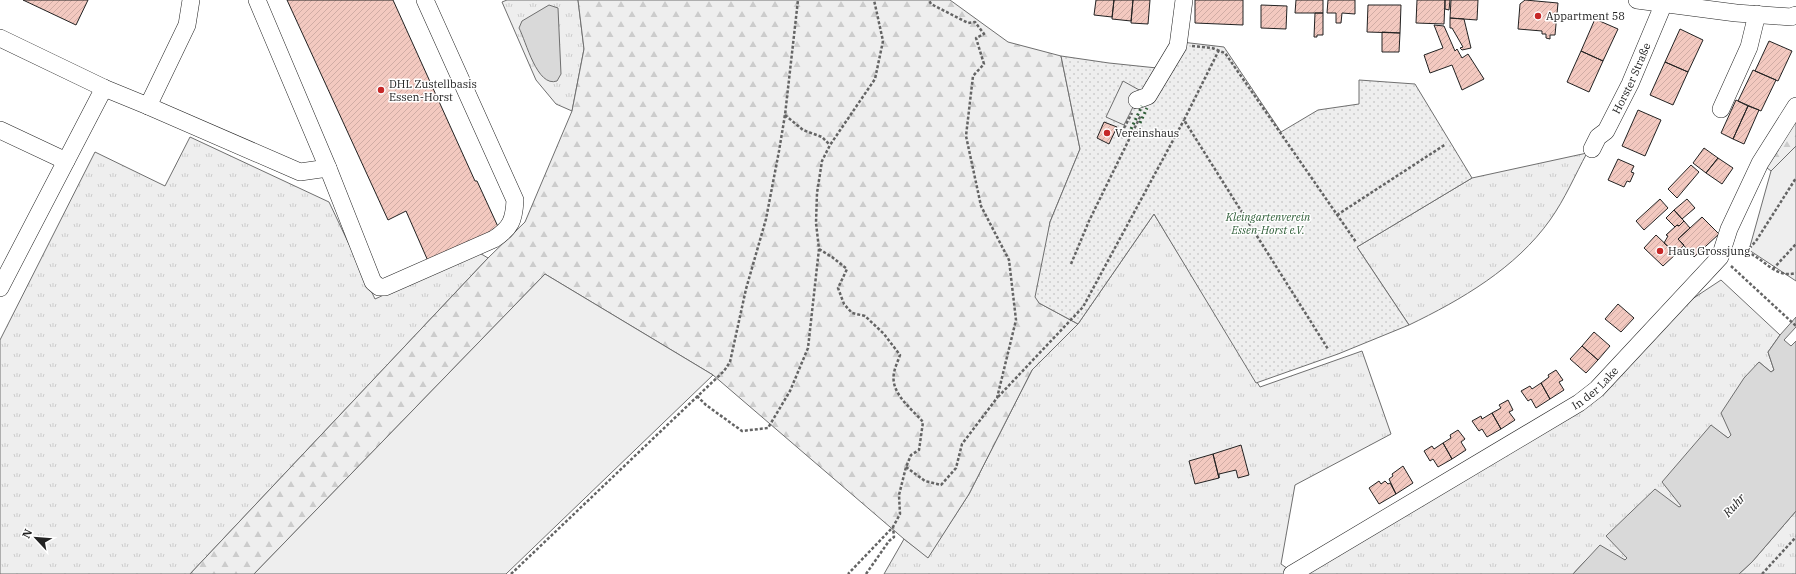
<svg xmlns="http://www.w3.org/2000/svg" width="1796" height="574" viewBox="0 0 1796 574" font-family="'IBM Plex Serif',serif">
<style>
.grass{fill:url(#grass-tufts);stroke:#6f6f6f}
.forest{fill:url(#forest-firs);stroke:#6f6f6f}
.park{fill:#eee;stroke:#6f6f6f}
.garden{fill:url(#garden-dots);stroke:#6f6f6f}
.parking{fill:#ededed;stroke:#6f6f6f}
.water{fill:#d9d9d9;stroke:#6f6f6f}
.building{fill:url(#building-hatch);stroke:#222}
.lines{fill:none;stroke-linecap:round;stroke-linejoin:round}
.minor-casing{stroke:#222;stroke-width:18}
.path{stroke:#646464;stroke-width:2.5;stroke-dasharray:3 2;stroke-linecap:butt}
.minor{stroke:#fff;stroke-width:17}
.hedge{stroke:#2f5e38;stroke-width:3;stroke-dasharray:2 3;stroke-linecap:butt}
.poi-dot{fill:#c62828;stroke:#fff;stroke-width:1.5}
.labels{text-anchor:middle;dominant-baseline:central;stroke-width:3;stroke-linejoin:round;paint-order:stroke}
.poi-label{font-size:11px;fill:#222;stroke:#fff;text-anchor:start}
.street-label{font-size:11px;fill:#222;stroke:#fff}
.park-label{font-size:11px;font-style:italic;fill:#2f5e38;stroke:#fff}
.water-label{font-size:12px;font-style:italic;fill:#222;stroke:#fff}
</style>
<defs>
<pattern id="grass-tufts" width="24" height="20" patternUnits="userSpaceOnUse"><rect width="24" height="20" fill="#eee"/><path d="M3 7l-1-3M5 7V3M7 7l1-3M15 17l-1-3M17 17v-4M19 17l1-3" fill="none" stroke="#ccc"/></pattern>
<pattern id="forest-firs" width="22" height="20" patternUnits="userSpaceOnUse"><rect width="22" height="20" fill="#eee"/><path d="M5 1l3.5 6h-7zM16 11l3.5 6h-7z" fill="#ccc"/></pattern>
<pattern id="garden-dots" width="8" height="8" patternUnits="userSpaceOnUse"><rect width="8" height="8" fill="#eee"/><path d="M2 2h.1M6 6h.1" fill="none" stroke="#ccc" stroke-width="1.8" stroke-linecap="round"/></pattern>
<pattern id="building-hatch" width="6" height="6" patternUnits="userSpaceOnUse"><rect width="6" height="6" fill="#f3c9c0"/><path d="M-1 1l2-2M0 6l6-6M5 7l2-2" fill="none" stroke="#d0aca5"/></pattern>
</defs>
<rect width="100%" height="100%" fill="#fff"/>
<path class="grass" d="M507 0H578L584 49 572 111 556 104 536 80 502 2Z
M190 137 329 202 375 299 478 252 488 258 190 574H0V340L95 152 165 186Z
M1587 153C1575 175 1565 199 1550 220 1516 268 1461 300 1409 325L1357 247 1472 178Z
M1154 214 1260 387 1362 351 1391 434 1295 485 1281 564 1291 571 1581 407 1677 309 1721 280 1780 335 1768 352 1774 370 1771 372 1759 362 1731 435 1728 438 1711 426 1682 505 1625 560 1585 561 1573 574H884L904 539 928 557 969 494 1032 370 1078 324Z
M1796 511V574H1739L1752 562Z"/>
<path class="forest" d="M578 0H950L1008 42 1061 56 1080 149 1050 222 1039 303 1078 324 1032 370 969 494 928 558 904 539 713 375 545 274 254 574H190L488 258 525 222 572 111 584 49Z
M1796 111V146L1771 171 1762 164Z"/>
<path class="park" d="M1796 146V281L1749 250 1771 171Z
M545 274 713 375 506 574H254Z"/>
<path class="garden" d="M1173 41 1224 47 1281 132 1318 110 1359 104V80L1415 84 1472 178 1357 247 1409 325 1338 354 1256 383 1154 214 1078 324 1039 303 1035 297 1050 222 1080 149 1061 56 1109 63 1157 68Z"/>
<path class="parking" d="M1123 81 1141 91 1124 125 1106 117Z"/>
<path class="water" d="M549 5 558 8 561 74 557 81C537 88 526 41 519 28L522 21Z
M1796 317V327L1784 340 1791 346 1796 341V511L1752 562 1739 574H1573L1600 545 1625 560 1627 558 1606 536 1655 489 1679 507 1681 506 1662 482 1711 425 1728 438 1731 435 1721 413 1744 378 1759 362 1771 372 1774 370 1768 352 1780 335Z"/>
<path class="building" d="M23 0H88L76 25Z
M287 0H393L475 181H477L500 231 428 261 406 211 388 220Z
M1096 0H1114L1112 17 1094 15Z
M1114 0H1133L1131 21 1112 19Z
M1133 0H1150L1148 24 1131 23Z
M1195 0H1243V25L1195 23Z
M1296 0H1323V13H1295Z
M1328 0H1355V14L1342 13 1341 23H1336V13H1327Z
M1417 0H1445L1444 24 1416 23Z
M1445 0H1450L1449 10 1445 9Z
M1451 0H1478L1477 20 1450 18Z
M1525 0 1558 3 1555 35H1550V39L1546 38V34H1542V31L1518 29 1520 4Z
M1261 5 1287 6 1286 29 1261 28Z
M1368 5H1401L1400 33 1367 32Z
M1315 13H1323V35H1317V37H1314Z
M1450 18 1464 19 1471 48 1462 50 1460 48 1463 47 1452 28H1450Z
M1595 19 1618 29 1603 61 1581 51Z
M1434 25 1444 26 1455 51 1457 49 1462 58 1468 54 1484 79 1462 90 1452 65 1430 73 1424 55 1443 48Z
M1680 29 1703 40 1688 72 1665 62Z
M1382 32 1400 33 1399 52H1382Z
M1769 41 1792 51 1778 81 1755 71Z
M1581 51 1603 61 1589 92 1567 82Z
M1665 62 1688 72 1673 105 1650 95Z
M1753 70 1776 80 1761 111 1738 101Z
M1736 100 1748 106 1733 139 1721 133Z
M1748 106 1759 110 1744 144 1733 139Z
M1638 110 1661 120 1645 156 1622 146Z
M1104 122 1117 127 1109 144 1097 138Z
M1704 148 1718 158 1706 173 1693 163Z
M1718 158 1733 168 1722 184 1706 173Z
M1618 159 1634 166 1631 172 1634 173 1630 182 1627 181 1624 187 1608 180Z
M1691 165 1699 172 1677 198 1668 189Z
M1660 199 1668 208 1644 230 1636 221Z
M1687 199 1695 208 1682 219 1674 210Z
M1674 210 1684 221 1679 226 1677 225 1675 227 1666 218Z
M1702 217 1719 234 1694 257 1678 239Z
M1684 221 1690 228 1678 239 1684 245 1676 254 1664 243 1668 236 1666 235 1677 225 1679 226Z
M1656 235 1676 254 1663 266 1644 248Z
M1618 304 1634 318 1621 332 1605 319Z
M1594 332 1610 346 1598 360 1582 346Z
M1582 346 1598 360 1586 373 1570 359Z
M1556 370 1563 380 1559 382 1564 390 1550 399 1541 383 1549 377 1548 375Z
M1541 383 1550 399 1536 408 1531 399 1528 401 1521 391 1530 386 1532 389Z
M1508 400 1513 410 1509 412 1515 420 1501 429 1492 413 1501 408 1499 405Z
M1492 413 1501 429 1487 437 1482 429 1479 431 1472 421 1481 416 1482 419Z
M1458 430 1465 439 1461 442 1466 450 1452 459 1443 443 1451 438 1450 435Z
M1443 443 1452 459 1438 467 1433 459 1430 461 1424 451 1432 446 1434 449Z
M1241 445 1249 475 1238 478 1236 470 1219 474V478L1213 454Z
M1213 454 1219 478 1195 484 1189 461Z
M1403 466 1413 483 1396 494 1389 479 1393 476 1392 474Z
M1379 481 1381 484 1385 481 1388 484 1390 483 1396 494 1379 504 1369 488Z"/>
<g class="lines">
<defs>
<g id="minor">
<path d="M257 0 328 168 373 282 379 287H385L494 239C511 228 514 220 515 200L425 0"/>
<path d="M1637 0 1736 13 1791 17 1796 15"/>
<path d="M0 38 104 88 148 106 187 25 191 0"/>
<path d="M1137 100 1148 96 1178 46 1184 0"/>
<path d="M148 106 300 172 328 168"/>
<path d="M1721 109 1749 47 1757 14"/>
<path d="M0 130 66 161"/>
<path id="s1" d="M1592 149 1598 137 1606 131 1630 84 1664 3"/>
<path d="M0 288 104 88"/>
<path id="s2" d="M1292 574 1579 403 1597 389 1720 257 1729 229 1760 163 1796 106"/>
</g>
</defs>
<use href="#minor" class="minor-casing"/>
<path class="path" d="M1192 46 1212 48 1225 53 1356 242
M1219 50 1184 120 1328 349
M785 115 803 130 822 137 830 145
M1124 128 1132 113
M1337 215 1446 144
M819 249 832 257 847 269 838 288 844 304 852 313 865 316 884 334 900 355C898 361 895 367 894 373 890 393 911 408 923 422L919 450 911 455 906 467 899 495 900 514 893 527 848 574
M1737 252C1740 252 1744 251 1747 252 1763 258 1776 279 1796 273
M1746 252 1756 241 1796 178
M1071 264 1089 221 1141 115
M1731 266 1796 326
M1773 269 1796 244
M697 396 706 405 742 431 768 428 790 391 808 348 819 249 816 223 817 193 822 161 830 145 875 79 883 41 874 0
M998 397 1083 307 1184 120
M906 467 925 481 941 485 956 468 962 444 997 398 1016 320 1009 260 981 206 966 136 973 76 984 64 976 38 984 34 975 22 968 23 931 4 929 0
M511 574 724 371 730 362 746 289 766 219 779 151 785 115 798 0
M866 574 889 541 894 537 893 527
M1762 574 1796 537"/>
<use href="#minor" class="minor"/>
<path class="hedge" d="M1140 123 1147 108
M1131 129 1142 106"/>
</g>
<g class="poi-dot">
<circle cx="1538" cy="16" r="4"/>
<circle cx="381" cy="90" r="4"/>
<circle cx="1107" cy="133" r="4"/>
<circle cx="1660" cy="251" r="4"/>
</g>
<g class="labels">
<g class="poi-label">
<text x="1546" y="16">Appartment 58</text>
<text x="389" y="84">DHL Zustellbasis<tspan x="389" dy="13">Essen-Horst</tspan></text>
<text x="1115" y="133">Vereinshaus</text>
<text x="1668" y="251">Haus Grossjung</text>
</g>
<g class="street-label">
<text stroke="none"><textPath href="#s1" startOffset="82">Horster Straße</textPath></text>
<text stroke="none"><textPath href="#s2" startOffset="356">In der Lake</textPath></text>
</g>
<g class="park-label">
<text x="1268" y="217">Kleingartenverein<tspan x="1268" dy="13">Essen-Horst e.V.</tspan></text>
</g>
<g class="water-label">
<text transform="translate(1734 505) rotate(-48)">Ruhr</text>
</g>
</g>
<g transform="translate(36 538) rotate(296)" stroke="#ffffff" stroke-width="3" paint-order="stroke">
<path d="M0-3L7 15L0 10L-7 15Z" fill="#222222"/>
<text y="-6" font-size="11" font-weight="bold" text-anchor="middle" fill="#222222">N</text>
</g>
</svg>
